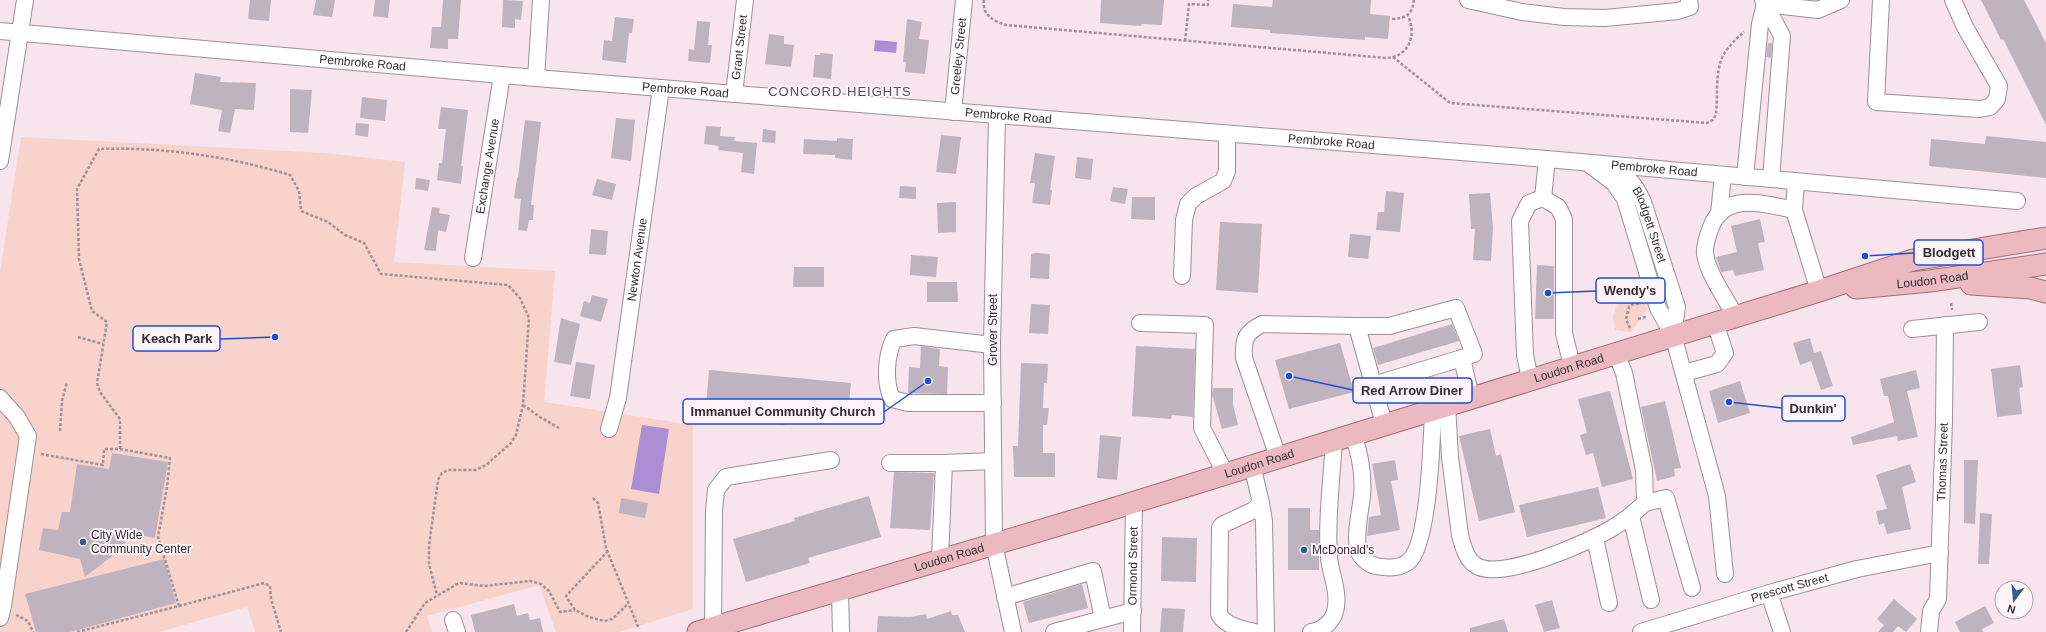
<svg xmlns="http://www.w3.org/2000/svg" width="2046" height="632" viewBox="0 0 2046 632" font-family="Arial,sans-serif">
<style>
.green{fill:#f8d3cb}
.water{fill:#ac8ed4}
.building{fill:#c0b3c0}
.lines{fill:none;stroke-linecap:round;stroke-linejoin:round}
.minor-casing{stroke:#9f8e96;stroke-width:18}
.major-casing{stroke:#a26b74;stroke-width:23}
.path{stroke:#9f9197;stroke-width:2.5;stroke-dasharray:3 2;stroke-linecap:butt}
.minor{stroke:#fff;stroke-width:16}
.major{stroke:#ebbac1;stroke-width:21}
.poi-dot{fill:#30617f;stroke:#fff4f9;stroke-width:1.5}
.labels{text-anchor:middle;dominant-baseline:central;stroke-width:4;stroke-linejoin:round;paint-order:stroke}
.street-label{font-size:12px;fill:#342d30;stroke:#fff4f9}
.poi-label{font-size:12px;fill:#342d30;stroke:#fff4f9;text-anchor:start}
.neighbourhood-label{font-size:13px;letter-spacing:1px;fill:#5d4e55;stroke:#fff4f9}
.leader{fill:none;stroke:#1d4ed8;stroke-width:1.5}
.callout-dot{fill:#1d4ed8;stroke:#fff4f9;stroke-width:1.5}
.callout{fill:#fff4f9;stroke:#1d4ed8;stroke-width:1.5}
.callout-label{font-size:13px;text-anchor:middle;font-weight:bold;fill:#342d30}
</style>
<rect width="100%" height="100%" fill="#f7e4ed"/>
<path class="green" d="M21 137 325 153 405 162 394 262 555 271 544 402 693 425V609L619 632H556L539 585 427 616 432 632H255L247 607 159 632H0V272Z
M1642 292 1650 305 1631 332 1615 330 1613 316 1618 301Z"/>
<path class="water" d="M875 40 897 42 896 53 874 51Z
M642 425 669 429 659 494 631 489Z"/>
<path class="building" d="M250 0H271L269 21 248 19Z
M316 0H335L332 17 313 15Z
M375 0H390L388 18 373 16Z
M443 0H461L458 39H448V49L430 48 432 27H441Z
M503 0 523 1 521 20 515 19V28L502 27Z
M1101 0H1164L1162 25 1142 24 1141 26 1100 23Z
M1273 0H1371L1370 14 1390 16 1388 39 1365 37V40L1270 33V30L1231 27 1233 4 1272 7Z
M1981 0H2024L2046 43V125L2003 39 2001 40Z
M615 17 634 19 632 33H629L626 63 602 60 604 40 612 41Z
M907 19 922 22 919 39 929 40 925 74 905 72 906 62H903Z
M697 21 710 22 708 45H712L710 63 688 61 689 49 694 50Z
M769 34 784 36V44L794 45 791 67 765 64Z
M1768 43H1772L1771 58 1766 57Z
M820 53 833 54 831 79 813 77 815 55H820Z
M195 73 221 77 220 82 256 83 254 110 235 109 230 133 218 131 222 110 190 104Z
M290 89 312 90 308 133 290 132Z
M362 97 387 100 385 121 360 118Z
M441 107 468 110 461 166H463L461 184 437 180 439 163H442L446 129H438Z
M616 118 635 120 631 161 611 158Z
M525 120 541 122 531 205H534L533 220H529L527 231 518 230 521 199 514 198 517 178H518Z
M356 123 369 124 368 137 355 135Z
M706 126 721 127 720 136 735 137 734 141 757 143 754 174 741 172 743 153 718 150 719 143V146L704 144Z
M763 129 776 131 775 143 762 142Z
M941 135 961 137 956 174 936 172Z
M1986 136 2046 142V178L1929 166 1931 139 1985 144Z
M837 138 853 139 852 160 835 158V155L803 154 804 139 837 141Z
M1035 153 1055 156 1050 190H1052L1050 205 1032 203 1035 183H1030Z
M1077 157 1093 159 1091 180 1075 178Z
M416 178 430 180 428 191 415 189Z
M597 179 616 184 612 200 592 195Z
M900 186 916 187V199L899 198Z
M1113 187 1128 189 1125 204 1110 201Z
M1386 191 1404 193 1400 232 1376 230 1378 212H1384Z
M1490 193 1493 228 1491 261 1473 260 1475 229H1471L1469 194Z
M1132 197H1155V220L1131 219Z
M956 202V232L938 233 937 203Z
M432 207 440 208 439 213 450 215 446 232 438 230 436 251 424 250Z
M1760 219 1765 242 1758 243 1764 270 1735 276 1733 270 1721 272 1716 257 1737 252 1731 226Z
M1220 222 1262 224 1258 293 1216 290Z
M591 229 608 231 606 255 589 254Z
M1350 234 1371 236 1368 259 1348 257Z
M1036 253 1050 254 1049 279 1030 278 1031 254Z
M911 255 938 257 936 277 910 275Z
M1537 265 1554 266V319H1535Z
M794 267H824V287H793Z
M927 282H957L958 302H927Z
M592 295 608 299 601 322 580 316 584 301 590 303Z
M1031 304 1050 305 1048 334 1029 333Z
M561 318 580 324 571 365 554 362Z
M1452 324 1459 341 1378 365 1373 348Z
M1810 338 1814 353 1821 351 1833 386 1821 390 1811 361 1800 365 1793 343Z
M1340 343 1354 392 1289 409 1275 360Z
M921 346 940 349 939 366 948 367 947 394 908 393 909 367 920 368Z
M1136 346 1195 349 1193 417 1172 415 1171 419 1132 416Z
M576 362 595 365 590 399 570 396Z
M1021 363 1048 364 1047 383H1044L1043 408H1049L1047 425H1043V453H1055V477H1014L1013 446H1018Z
M2020 365 2023 387 2019 388 2022 414 1997 417 1991 369Z
M709 370 851 383 847 424 785 418V425L705 418Z
M1916 370 1920 388 1907 391 1918 437 1898 441 1897 436 1853 445 1851 437 1894 422 1888 396H1884L1880 379Z
M1740 381 1750 413 1718 423 1709 391Z
M1213 388H1233V405L1238 425 1222 429 1212 394Z
M1610 391 1633 479 1602 487 1593 453 1586 455 1580 435 1587 433 1578 399Z
M1665 401 1681 468 1674 469 1675 476 1657 481 1641 407Z
M1490 429 1496 456 1501 454 1515 512 1479 521 1459 436Z
M1100 435 1121 437 1117 480 1097 478Z
M112 453 168 462 155 538 127 533 124 547 85 577 80 559 39 550 43 528 58 530 62 512H70L77 464 109 469Z
M1395 460 1398 480 1391 481 1400 530 1367 536 1369 517 1381 515 1372 464Z
M1964 460H1978L1975 524 1964 523Z
M1910 464 1916 482 1902 487 1911 529 1887 534 1884 523 1879 525 1876 511 1887 509 1876 475Z
M894 472 934 473 930 530 890 528Z
M1598 487 1606 518 1527 537 1519 505Z
M869 496 881 537 808 558 810 563 746 582 733 539 795 521 794 518Z
M621 498 648 503 645 518 619 513Z
M1288 508H1310V530H1319V570H1288Z
M1980 513 1992 514 1989 564H1978Z
M1162 537 1197 538 1196 582 1161 581Z
M164 559 176 603 70 632H36L25 594Z
M1082 584 1088 608 1029 623 1023 602Z
M1894 599 1917 619 1906 632 1898 626 1893 632H1878L1884 625 1877 619Z
M1552 600 1560 628 1544 632 1535 605Z
M514 604 517 616 528 613 530 620 540 618 543 632H475L471 615Z
M1985 606 1994 623 1982 629 1983 632H1960L1955 622Z
M1162 608 1185 609 1183 632H1160Z
M951 611 952 615H958L965 632H877L878 616 910 617 926 614 927 619Z
M1504 619 1508 632H1470V628Z"/>
<g class="lines">
<defs>
<g id="minor">
<path d="M1468 0 1522 12 1564 17 1605 18 1678 11 1690 7 1689 0"/>
<path d="M1763 0 1782 36 1771 179"/>
<path d="M1881 0 1876 102 1980 109 1990 107 1997 99 1999 86 1965 27 1953 0"/>
<path d="M1765 4 1818 10 1841 0"/>
<path id="s1" d="M0 31 536 78 1547 159 2017 201"/>
<path d="M536 78 541 0"/>
<path id="s2" d="M734 94 745 0"/>
<path id="s3" d="M953 112 964 0"/>
<path d="M997 116 992 345 994 544 1013 632"/>
<path d="M0 161 25 0"/>
<path d="M1589 164 1614 183 1625 199 1658 308 1673 335 1717 496 1725 574"/>
<path id="s4" d="M1609 167C1626 172 1636 186 1643 202L1677 307 1673 335"/>
<path d="M1745 177 1760 24 1765 4"/>
<path d="M1796 181 1794 210 1819 291"/>
<path d="M1543 198 1547 159"/>
<path d="M1719 214 1723 175"/>
<path id="s5" d="M473 258 502 75"/>
<path d="M1182 276 1184 220 1188 204 1196 196 1223 181 1227 171V134"/>
<path d="M1736 317C1725 297 1709 276 1705 254 1704 245 1708 235 1711 227 1725 191 1765 204 1794 210"/>
<path d="M1140 323 1205 325 1202 428 1225 473"/>
<path d="M1912 329 1979 322"/>
<path d="M992 345 914 336 894 339C886 356 884 381 892 399L908 403H993"/>
<path d="M1684 373 1717 364 1725 353 1715 323"/>
<path d="M1530 379 1525 355 1520 221 1529 203 1543 198 1558 207 1564 219V333L1572 366"/>
<path d="M1373 385 1462 358"/>
<path d="M0 398 17 417 28 436 3 606 0 618"/>
<path d="M1447 405 1450 457 1460 535C1463 546 1466 560 1477 566 1502 581 1590 542 1614 527 1626 520 1635 512 1645 503L1644 470 1624 373 1616 353"/>
<path d="M1384 424 1357 326H1389L1456 308 1474 354 1462 358 1471 398"/>
<path id="s6" d="M609 429 618 398 661 88"/>
<path d="M1353 434C1360 454 1364 474 1362 496 1360 513 1355 533 1358 550 1360 557 1369 565 1376 566 1386 568 1399 569 1408 562 1429 546 1432 438 1433 409"/>
<path d="M1278 457 1244 358C1243 339 1245 333 1262 324L1357 326"/>
<path d="M890 463H944"/>
<path d="M1252 465 1261 503 1254 510 1222 525 1220 528 1219 614C1225 626 1242 629 1255 632"/>
<path d="M1261 503 1264 521 1266 632"/>
<path d="M1645 503 1666 498 1692 588"/>
<path d="M1631 516 1651 600"/>
<path d="M1595 538 1609 603"/>
<path d="M940 560 944 463 993 461"/>
<path d="M840 591 841 632"/>
<path d="M1769 593 1782 632"/>
<path d="M1005 597 1093 571 1103 619"/>
<path d="M453 620 457 632"/>
<path d="M713 632 714 510 716 490 726 477 831 460"/>
<path d="M1054 632 1133 611"/>
<path id="s7" d="M1132 632 1134 501"/>
<path d="M1311 632C1322 631 1332 622 1335 612 1340 593 1331 576 1329 558 1326 520 1332 478 1334 439"/>
<path id="s8" d="M1641 632 1773 592 1857 569 1940 553"/>
<path id="s9" d="M1929 632 1931 611 1938 599 1944 421 1945 325"/>
</g>
<g id="major">
<path d="M1971 284 2030 288 2046 292"/>
<path id="s10" d="M1856 288 1930 281 2046 264"/>
<path id="s11" d="M698 632 1096 514 1819 291 1913 260 2046 238"/>
</g>
</defs>
<use href="#minor" class="minor-casing"/>
<use href="#major" class="major-casing"/>
<path class="path" d="M984 0C982 15 993 21 1006 25L1386 58C1409 57 1417 35 1408 16
M1392 19C1406 18 1412 15 1414 0
M1185 41 1189 4 1208 5V0
M1393 57 1450 103 1707 123 1713 120 1716 114C1718 97 1715 74 1722 58 1727 47 1736 39 1744 32
M1951 303 1952 310
M1638 319 1646 317
M1630 328 1626 319 1629 307 1633 304H1641
M78 337 103 344
M523 405 540 417 559 428
M60 431 62 401 67 382
M120 449V419L100 392 97 383 107 322 92 311 79 259 77 189 99 149C163 147 228 156 290 175L299 191 301 211 328 222 345 235 364 243 381 274 508 285 520 298 529 318 523 405 516 435 511 443 486 465 476 470H448L442 473 438 480 429 546V564L437 595
M41 454 103 465 104 449H120L170 458 167 487 158 537 179 606 77 632
M593 498 598 503 606 548 639 629
M608 551 566 596 575 610 589 617 604 621 612 619 628 604
M179 606 264 583 270 586 271 599 281 632
M16 615 28 621 33 632
M406 632 425 603 459 583 484 586 530 581 541 584 549 591 560 612 575 610"/>
<use href="#minor" class="minor"/>
<use href="#major" class="major"/>
</g>
<g class="poi-dot">
<circle cx="83" cy="542" r="4"/>
<circle cx="1304" cy="550" r="4"/>
</g>
<g class="labels">
<g class="street-label">
<text stroke="none"><textPath href="#s2" startOffset="47">Grant Street</textPath></text>
<text stroke="none"><textPath href="#s3" startOffset="56">Greeley Street</textPath></text>
<text stroke="none"><textPath href="#s1" startOffset="364">Pembroke Road</textPath></text>
<text stroke="none"><textPath href="#s1" startOffset="688">Pembroke Road</textPath></text>
<text stroke="none"><textPath href="#s1" startOffset="1012">Pembroke Road</textPath></text>
<text stroke="none"><textPath href="#s1" startOffset="1336">Pembroke Road</textPath></text>
<text stroke="none"><textPath href="#s5" startOffset="93">Exchange Avenue</textPath></text>
<text stroke="none"><textPath href="#s1" startOffset="1660">Pembroke Road</textPath></text>
<text stroke="none"><textPath href="#s4" startOffset="74">Blodgett Street</textPath></text>
<text stroke="none"><textPath href="#s6" startOffset="172">Newton Avenue</textPath></text>
<text stroke="none"><textPath href="#s10" startOffset="77">Loudon Road</textPath></text>
<text transform="translate(993 330) rotate(-90)">Grover Street</text>
<text stroke="none"><textPath href="#s11" startOffset="910">Loudon Road</textPath></text>
<text stroke="none"><textPath href="#s9" startOffset="172">Thomas Street</textPath></text>
<text stroke="none"><textPath href="#s11" startOffset="586">Loudon Road</textPath></text>
<text stroke="none"><textPath href="#s11" startOffset="262">Loudon Road</textPath></text>
<text stroke="none"><textPath href="#s7" startOffset="66">Ormond Street</textPath></text>
<text stroke="none"><textPath href="#s8" startOffset="155">Prescott Street</textPath></text>
</g>
<g class="poi-label">
<text x="91" y="535">City Wide<tspan x="91" dy="14">Community Center</tspan></text>
<text x="1312" y="550">McDonald's</text>
</g>
<g class="neighbourhood-label">
<text x="840" y="91">CONCORD HEIGHTS</text>
</g>
</g>
<path class="leader" d="M1865 256L1914 253M1548 293L1596 291M275 337L220 339M1289 376L1353 390M1729 402L1782 408M928 381L884 412"/>
<g class="callout-dot">
<circle cx="1865" cy="256" r="4"/>
<circle cx="1548" cy="293" r="4"/>
<circle cx="275" cy="337" r="4"/>
<circle cx="1289" cy="376" r="4"/>
<circle cx="1729" cy="402" r="4"/>
<circle cx="928" cy="381" r="4"/>
</g>
<g class="callout">
<rect x="1914" y="240" width="69" height="25" rx="4"/>
<rect x="1596" y="278" width="69" height="25" rx="4"/>
<rect x="133" y="326" width="87" height="25" rx="4"/>
<rect x="1353" y="378" width="119" height="25" rx="4"/>
<rect x="1782" y="396" width="63" height="25" rx="4"/>
<rect x="683" y="399" width="201" height="25" rx="4"/>
</g>
<g class="callout-label">
<text x="1949" y="257">Blodgett</text>
<text x="1630" y="295">Wendy's</text>
<text x="177" y="343">Keach Park</text>
<text x="1412" y="395">Red Arrow Diner</text>
<text x="1813" y="413">Dunkin'</text>
<text x="783" y="416">Immanuel Community Church</text>
</g>
<g transform="translate(2014 600) rotate(196)"><circle r="19" fill="#fff4f9" stroke="#aea4a9"/>
<path d="M0-3L7 15L0 10L-7 15Z" fill="#30617f"/>
<text y="-6" font-size="11" font-weight="bold" text-anchor="middle" fill="#342d30">N</text>
</g>
</svg>
